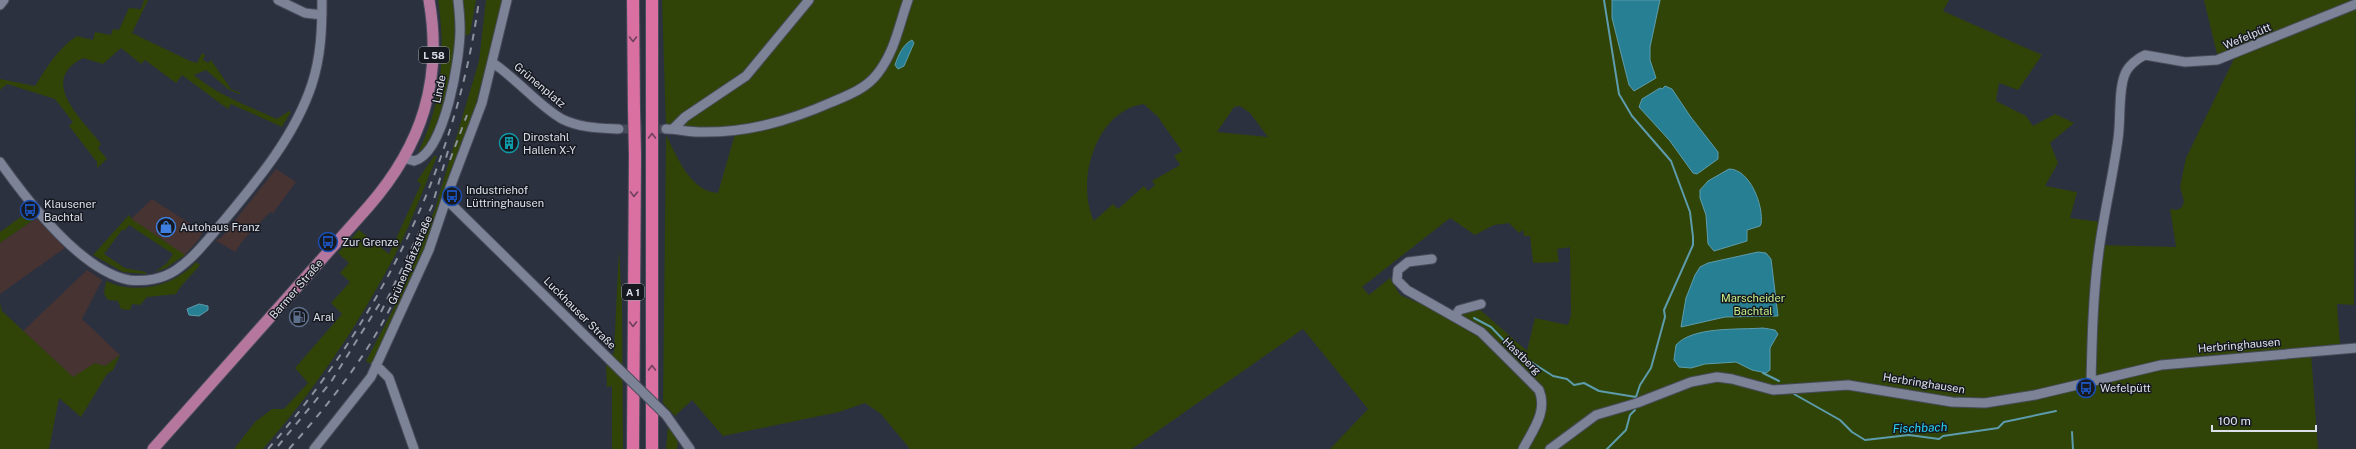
<svg xmlns="http://www.w3.org/2000/svg" width="2356" height="449" viewBox="0 0 2356 449" font-family="'Public Sans',sans-serif">
<style>
.commercial{fill:#473332}
.green{fill:#304408;fill-rule:evenodd}
.water{fill:#277f93;stroke:#5d9cad}
.lines{fill:none;stroke-linecap:round;stroke-linejoin:round}
.stream{stroke:#5d9cad;stroke-width:2}
.minor-tunnel{stroke:#464b5a;stroke-width:9;stroke-dasharray:9 4.5;stroke-linecap:butt}
.minor-casing{stroke:#484c5a;stroke-width:11}
.major-casing{stroke:#484c5a;stroke-width:13}
.highway-casing{stroke:#484c5a;stroke-width:14}
.minor{stroke:#7d8396;stroke-width:9}
.major{stroke:#b5779d;stroke-width:11}
.highway{stroke:#da6fa2;stroke-width:12}
.rail{stroke:#8e929f;stroke-width:2;stroke-dasharray:7 7;stroke-linecap:butt}
.minor-bridge-casing{stroke:#484c5a;stroke-width:11;stroke-linecap:butt}
.highway-bridge-casing{stroke:#484c5a;stroke-width:14;stroke-linecap:butt}
.minor-bridge{stroke:#7d8396;stroke-width:9}
.highway-bridge{stroke:#da6fa2;stroke-width:12}
.oneway{stroke:#6f405a}
.labels{text-anchor:middle;dominant-baseline:central;stroke-width:3;stroke-linejoin:round;paint-order:stroke}
.shield{fill:#171920;stroke:#a1a4ad;stroke-width:1}
.shield-label{font-size:10px;font-weight:bold;fill:#dce0ea}
.street-label{font-size:11px;fill:#dce0ea;stroke:#171920}
.poi-label{font-size:11px;fill:#dce0ea;stroke:#171920;text-anchor:start}
.park-label{font-size:11px;fill:#c6ef88;stroke:#171920}
.water-label{font-size:12px;font-style:italic;fill:#28d5f9;stroke:#171920}
</style>
<rect width="100%" height="100%" fill="#2c3140"/>
<path class="commercial" d="M276 169 296 182 273 213 270 212 243 240 235 252 215 240 221 238Z
M152 199 203 232 199 239 183 257 129 221Z
M36 218 65 248 0 294V243Z
M87 270 102 280 82 319 120 355 105 366 95 363 74 378 23 331Z"/>
<path class="green" d="M144 0H148L132 33 190 61 197 63 202 53 205 55 203 60 208 63 211 60 231 89 241 93 239 94 228 89 206 70 194 75C218 95 248 106 277 119L289 111 291 112 282 127 231 104 228 109 182 75 176 83 145 60 141 64 121 48 103 64 83 58C38 81 81 118 101 144L98 148 107 159 97 168V162L69 126 73 122 55 99 7 84 0 90V79L35 86C46 68 59 47 77 36L93 40 95 32 111 35 113 29 119 30 129 8 141 9Z
M438 0H453C459 48 449 113 421 153L419 151C442 102 446 53 438 0Z
M463 0H476L470 34 464 36Z
M486 0H503L470 127 452 169 442 206 399 311 372 365 366 361 394 308 435 209 479 61Z
M662 0H1949L1943 11 2042 55 2018 90 1999 83 1996 101 2026 116 2033 126 2055 114 2074 123 2050 143 2058 163 2045 186 2077 192 2070 218 2101 222 2097 245 2176 247 2170 209 2177 210 2182 207 2184 201 2180 187 2186 158 2234 59 2218 58 2204 0H2356L2354 305 2337 304 2340 344 2313 346 2311 353 2318 449H1330L1368 409 1303 329 1132 449H910L881 414 865 403 839 412 723 436 692 400 675 416 663 403 666 135C678 158 690 191 718 193L737 127H666ZM1144 104 1158 117 1182 151 1174 156 1180 165 1152 181 1155 185 1148 191 1144 186 1118 209 1113 204 1094 221C1075 181 1096 110 1144 104ZM1240 106 1250 113 1268 137 1217 132 1234 107ZM1450 218 1475 235 1494 225 1509 223 1519 233 1523 230 1524 236H1530L1533 263 1559 262 1557 249 1570 247 1571 315 1568 325 1535 318 1527 351 1478 308 1449 316 1400 295 1390 278 1369 295 1362 287Z
M434 156H437C423 190 410 226 393 259 357 327 314 391 263 449H234L255 422 272 409H284L308 383 295 368 342 314 331 303 350 282 340 273 349 263 338 253 359 230 389 254 421 184 417 181Z
M29 211 36 218 0 243V232Z
M129 215 133 220 185 255 166 268 155 272 167 263 173 254 129 225 125 230H122L104 254 125 268 146 272V274L123 272 93 255Z
M619 250 622 304 623 449H612V386L607 387 606 366 614 352Z
M196 262 200 265C192 275 182 283 176 294L147 297 140 305 132 304 130 310 121 309 118 301 108 300 104 294 106 281C136 295 173 287 196 262Z
M0 303 2 311 73 377 95 363 105 366 120 355 113 370 107 374 81 417 59 398 49 449H0Z
M668 426 678 441 677 449H666Z"/>
<path class="water" d="M1612 0H1660L1650 47V60L1656 78 1634 91 1629 85 1612 18Z
M912 40 914 43 904 66 898 69 895 65C898 56 903 44 912 40Z
M1665 86 1672 89 1690 116 1718 152V159L1697 174 1693 173 1670 141 1639 107 1642 99 1660 88 1662 89Z
M1729 169C1750 169 1764 206 1761 224L1760 226 1747 230V241L1714 251 1708 244 1706 215 1700 198V190L1708 181Z
M1758 252 1766 253 1771 259 1778 316 1725 317 1681 327 1686 298 1695 275 1700 267 1708 263Z
M199 304 208 306V310L199 316 189 315 187 309Z
M1763 328 1775 330 1778 334 1770 348V370L1766 373 1752 370 1736 362 1705 364 1691 368 1679 367 1674 360 1676 345C1693 326 1739 330 1763 328Z"/>
<g class="lines">
<path class="stream" d="M1474 318 1491 327 1514 351 1553 376 1567 379 1574 385 1584 383 1599 391 1636 397 1640 385 1651 368 1665 317 1664 310 1693 245V237L1690 212 1671 161 1632 116 1619 94 1604 0
M1763 373 1779 381
M1794 394 1840 420 1852 432 1865 440 1909 435 1939 439 1943 436 1998 428 2004 422 2056 411
M2072 432 2073 449
M1607 449 1626 430 1630 415 1635 410"/>
<path class="minor-tunnel" d="M619 129H666"/>
<defs>
<path id="minor" d="M278 0 305 13 322 15
M0 5 4 0
M493 63C517 79 540 107 562 119 580 128 600 128 619 129
M666 129C677 129 688 132 699 132 747 133 789 121 832 102 849 95 867 88 878 73 895 51 899 25 908 0
M673 129 685 117 746 76 809 0
M404 158 414 161C445 154 461 55 460 27 460 18 459 9 458 0
M0 162C27 200 81 271 129 280 145 282 163 279 176 270 194 258 208 239 222 223 257 181 295 136 312 84 321 56 322 29 322 0
M447 200 620 370
M1432 259 1408 262 1398 270 1397 280 1407 290 1481 332 1539 390C1548 411 1533 430 1523 449
M1455 317 1459 310 1481 304
M376 365 389 378 414 449
M2091 383C2092 339 2093 294 2099 250 2104 213 2113 176 2118 139 2121 121 2118 90 2125 74 2128 66 2138 58 2145 55L2185 62 2217 60 2356 4
M666 415 690 449
M314 449 371 377 429 250 451 185 482 103 507 0
M1550 449 1596 415 1637 403 1691 382 1717 377 1732 379 1773 390 1848 385 1952 402 1985 403 2035 395 2161 365 2356 348"/>
<path id="major" d="M153 449 369 206C422 145 443 80 429 0"/>
<path id="highway" d="M633 0 634 109
M652 0V107
M633 449 635 155
M652 449V166"/>
</defs>
<use href="#minor" class="minor-casing"/>
<use href="#major" class="major-casing"/>
<use href="#highway" class="highway-casing"/>
<use href="#minor" class="minor"/>
<use href="#major" class="major"/>
<use href="#highway" class="highway"/>
<path class="rail" d="M450 160 467 115
M381 312 432 206 448 151
M278 446 331 382 380 303
M268 449C378 323 457 166 479 0
M289 449C331 402 371 351 397 294"/>
<defs>
<path id="minor-bridge" d="M620 370 666 415"/>
<path id="highway-bridge" d="M634 109 635 155
M652 166V107"/>
</defs>
<use href="#minor-bridge" class="minor-bridge-casing"/>
<use href="#highway-bridge" class="highway-bridge-casing"/>
<use href="#minor-bridge" class="minor-bridge"/>
<use href="#highway-bridge" class="highway-bridge"/>
</g>
<defs><path id="oneway-chevron" d="M-2-3.5L2.5 0L-2 3.5" fill="none" stroke-width="1.6" stroke-linecap="round" stroke-linejoin="round"/></defs>
<g class="oneway">
<use href="#oneway-chevron" transform="translate(633 39) rotate(90)"/>
<use href="#oneway-chevron" transform="translate(652 136) rotate(-90)"/>
<use href="#oneway-chevron" transform="translate(634 194) rotate(91)"/>
<use href="#oneway-chevron" transform="translate(633 324) rotate(90)"/>
<use href="#oneway-chevron" transform="translate(652 368) rotate(-90)"/>
</g>
<defs>
<symbol id="building-ring" viewBox="-11 -11 22 22"><circle r="9.5" fill="#171920" stroke="#0f9aa8" stroke-width="1.5"/><path d="M-4-6H4V6H1V3H-1V6H-4ZM-2.5-4.3h1.7v1.8h-1.7ZM.8-4.3h1.7v1.8H.8ZM-2.5-1h1.7V.8h-1.7ZM.8-1h1.7V.8H.8Z" fill="#0f9aa8"/></symbol>
<symbol id="bus-ring" viewBox="-11 -11 22 22"><circle r="9.5" fill="#171920" stroke="#1a4fb4" stroke-width="1.5"/><path d="M-5-6H5V4H4V6H2V4H-2V6H-4V4H-5ZM-3.5-4V0h7V-4ZM-3.5 1.2v1.5H-2V1.2ZM2 1.2v1.5H3.5V1.2Z" fill="#1a4fb4"/></symbol>
<symbol id="shop-ring" viewBox="-11 -11 22 22"><circle r="9.5" fill="#171920" stroke="#3f7fe0" stroke-width="1.5"/><path d="M-5-2.5h2.3a2.7 3.5 0 0 1 5.4 0H5L5.5 6h-11ZM-1.5-2.5h3a1.5 2.3 0 0 0-3 0Z" fill="#3f7fe0"/></symbol>
<symbol id="fuel-ring" viewBox="-11 -11 22 22"><circle r="9.5" fill="#171920" stroke="#5c6f8a" stroke-width="1.5"/><path d="M-5.5-6h7V0h2V4h1.3V-2.5L3-4.5l.8-.8L6-3V5H2.5V1h-1V6h-7ZM-4.2-4.7v3.2H.2V-4.7Z" fill="#5c6f8a"/></symbol>
</defs>
<g fill-rule="evenodd">
<use href="#building-ring" x="498" y="132" width="22" height="22"/>
<use href="#bus-ring" x="441" y="185" width="22" height="22"/>
<use href="#bus-ring" x="19" y="199" width="22" height="22"/>
<use href="#shop-ring" x="155" y="216" width="22" height="22"/>
<use href="#bus-ring" x="317" y="231" width="22" height="22"/>
<use href="#fuel-ring" x="288" y="306" width="22" height="22"/>
<use href="#bus-ring" x="2075" y="377" width="22" height="22"/>
</g>
<g class="labels">
<g class="shield">
<rect x="419" y="47" width="30" height="16" rx="3"/>
<rect x="622" y="284" width="22" height="16" rx="3"/>
</g>
<g class="shield-label">
<text x="434" y="55">L 58</text>
<text x="633" y="292">A 1</text>
</g>
<g class="street-label">
<text transform="translate(2247 36) rotate(-23)">Wefelpütt</text>
<text transform="translate(540 85) rotate(40)">Grünenplatz</text>
<text transform="translate(439 89) rotate(-78)">Linde</text>
<text transform="translate(410 260) rotate(-67)">Grünenplatzstraße</text>
<text transform="translate(296 289) rotate(-49)">Barmer Straße</text>
<text transform="translate(580 313) rotate(45)">Luckhauser Straße</text>
<text transform="translate(2239 345) rotate(-5)">Herbringhausen</text>
<text transform="translate(1522 356) rotate(44)">Hastberg</text>
<text transform="translate(1924 383) rotate(9)">Herbringhausen</text>
</g>
<g class="poi-label">
<text x="523" y="137">Dirostahl<tspan x="523" dy="13">Hallen X-Y</tspan></text>
<text x="466" y="190">Industriehof<tspan x="466" dy="13">Lüttringhausen</tspan></text>
<text x="44" y="204">Klausener<tspan x="44" dy="13">Bachtal</tspan></text>
<text x="180" y="227">Autohaus Franz</text>
<text x="342" y="242">Zur Grenze</text>
<text x="313" y="317">Aral</text>
<text x="2100" y="388">Wefelpütt</text>
</g>
<g class="park-label">
<text x="1753" y="298">Marscheider<tspan x="1753" dy="13">Bachtal</tspan></text>
</g>
<g class="water-label">
<text transform="translate(1920 428) rotate(-2)">Fischbach</text>
</g>
</g>
<path d="M2212 425v6h104v-6" fill="none" stroke="#dce0ea" stroke-width="2"/>
<text x="2218" y="425" font-size="12" fill="#dce0ea" stroke="#171920" stroke-width="3" paint-order="stroke">100 m</text>
</svg>
